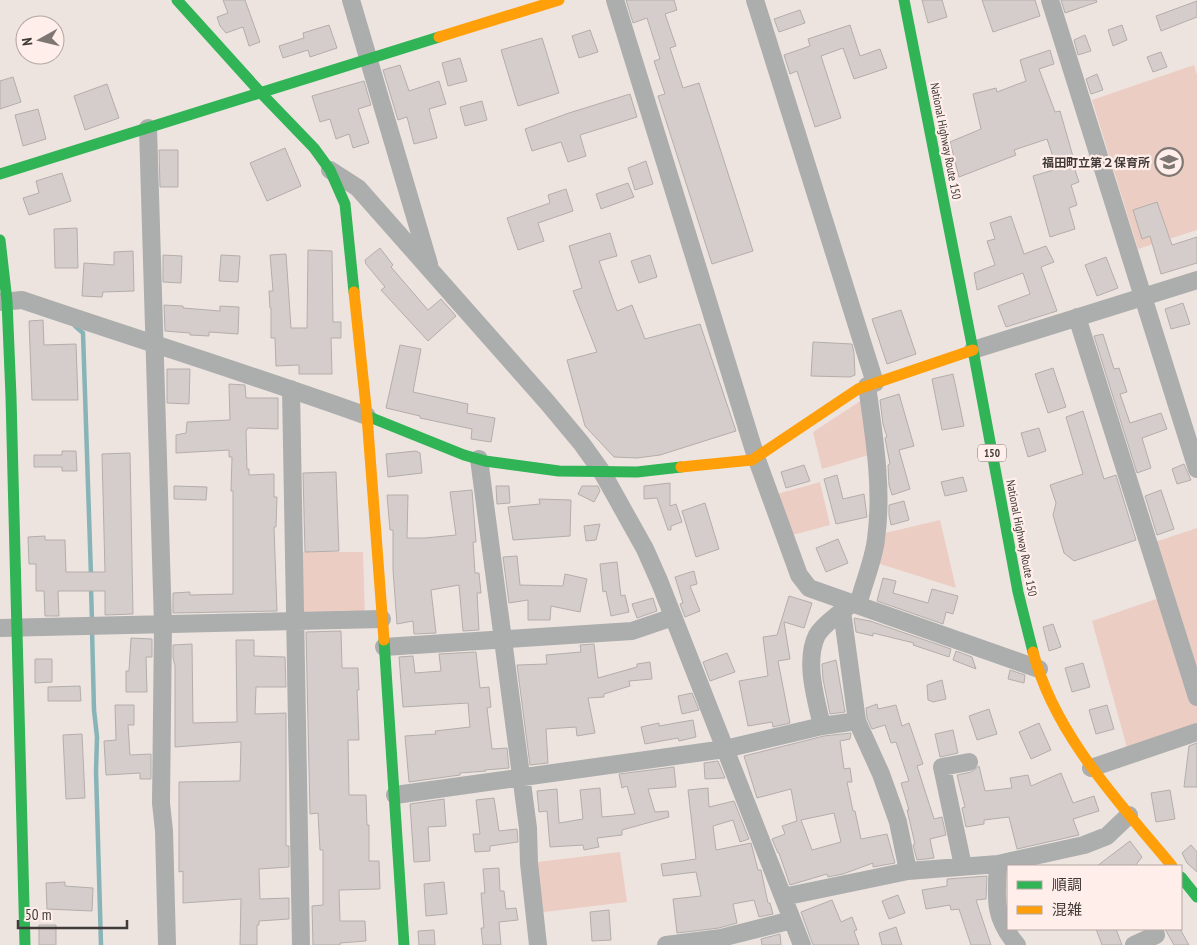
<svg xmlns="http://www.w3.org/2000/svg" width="1197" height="945" viewBox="0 0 1197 945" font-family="'PT Sans Narrow','Noto Sans JP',sans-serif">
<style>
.green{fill:#eccdc3}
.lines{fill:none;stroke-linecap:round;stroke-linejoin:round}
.stream{stroke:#88b4b7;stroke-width:4.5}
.building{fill:#d4cdcb;stroke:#b4aeab;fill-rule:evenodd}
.street{stroke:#acadad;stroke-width:18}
.fast{stroke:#30b455;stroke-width:11}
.slow{stroke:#ff9f0a;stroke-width:11}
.labels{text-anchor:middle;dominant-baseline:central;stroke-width:4.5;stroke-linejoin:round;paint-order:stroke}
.shield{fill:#ffeee9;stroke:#79706d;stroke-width:1}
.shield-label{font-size:11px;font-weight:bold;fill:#403a38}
.street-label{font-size:12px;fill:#403a38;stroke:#ffeee9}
.poi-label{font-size:12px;font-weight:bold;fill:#403a38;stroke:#ffeee9;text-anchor:end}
</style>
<rect width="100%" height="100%" fill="#ede4e0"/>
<path class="green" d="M1194 65 1197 75V230L1138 249 1092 100Z
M865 398 872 454 822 469 813 432Z
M820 482 830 525 785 537 770 496Z
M940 520 956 588 877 563 885 533Z
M1197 528V732L1129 755 1092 621 1165 596 1149 544Z
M303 552H363L365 620 303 621Z
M620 852 627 902 536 913 529 863Z"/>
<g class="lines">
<path class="stream" d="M75 326 83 333 91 576
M91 587 92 621
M92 629 94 710 97 737 96 771 101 945"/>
</g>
<path class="building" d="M223 0H245L260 42 249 46 243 27 226 33 220 26 217 17 228 13Z
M626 0H674L677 10 665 14 676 46 670 48 683 88 699 83 753 251 712 264 658 96 665 94 654 61 660 59 647 18 633 23Z
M922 0H942L947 17 928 23Z
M982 0H1035L1040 16 993 32Z
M1061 0H1096L1097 2 1065 13Z
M1197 1V17L1161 31 1156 16Z
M800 10 805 23 779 32 774 19Z
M329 25 337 48 310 57 308 50 283 58 279 46 304 38 303 33Z
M850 25 860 56 880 49 887 68 854 79 843 48 821 56 841 118 815 127 797 71 790 74 784 55 810 46 808 39Z
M1122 25 1127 40 1113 46 1108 30Z
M590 30 598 52 579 58 572 36Z
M1085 35 1091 51 1078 55 1074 40Z
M542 38 559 93 518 106 501 50Z
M1050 50 1054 64 1039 69 1055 112 1060 111 1074 160 1072 161 1079 182 1071 185 1077 205 1069 208 1075 229 1050 237 1033 176 1057 169 1047 139 1014 150 1016 155 959 177 950 142 981 129 973 94 996 88 997 92 1026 81 1020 60Z
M1161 52 1167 67 1153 72 1147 57Z
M460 58 467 81 448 86 442 63Z
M400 65 409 91 439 81 446 104 429 109 437 138 414 144 407 117 398 120 383 70Z
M1097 74 1103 90 1091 94 1086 79Z
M13 77 21 102 0 109V81Z
M364 81 371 105 358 109 369 143 353 148 349 134 336 139 330 119 320 122 312 96Z
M107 84 119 118 85 130 74 96Z
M630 94 637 117 580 135 586 156 568 162 561 142 532 151 525 129 569 113Z
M482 101 487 120 465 126 460 107Z
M38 109 46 139 23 146 15 115Z
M285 148 301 186 267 201 250 163Z
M159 150H178V187H160Z
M646 161 653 184 635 190 628 168Z
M62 173 71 201 29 215 23 198 39 193 36 181Z
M628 183 634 197 601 209 596 194Z
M566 189 573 211 538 223 544 241 518 250 507 218 550 203 548 195Z
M1157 202 1172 245 1197 237V263L1161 274 1150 236 1142 239 1133 210Z
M1011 216 1024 254 1046 246 1054 262 1041 267 1057 311 1006 327 998 306 1030 294 1023 273 977 290 974 273 995 265 987 241 995 239 990 223Z
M77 228 78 268H55L54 229Z
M610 233 617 256 599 261 617 311 632 305 645 339 700 324 736 431 660 455 637 458 614 457 585 426 567 360 597 352 573 291 582 288 569 246Z
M380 248 393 265 391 267 428 310 441 299 456 316 428 341 381 290 385 287 366 264 365 260Z
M308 250 332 251 333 322H341V338H331L332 374H299V365L276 366 275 338H271V308H270L269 291H273L270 255 286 254 291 328H307Z
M133 251 134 291 103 292 102 297 82 296 84 263 114 265V252Z
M163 255 182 256 181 283 163 282Z
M221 255 240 256 238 282 219 281Z
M650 255 657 277 639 283 631 261Z
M1106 257 1118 288 1097 296 1085 265Z
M1183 303 1190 324 1171 329 1165 309Z
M164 305 183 306V308L220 311V306L239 307 238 334 209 332V336L190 335V333L165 331Z
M901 310 916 354 887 364 872 319Z
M43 320 44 345 76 344 78 400H32L29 321Z
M1103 334 1114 369 1119 368 1127 392 1120 394 1130 423 1161 413 1167 429 1142 438 1151 468 1137 473 1094 336Z
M813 342 852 344 854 353 855 375 850 377 811 376Z
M400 345 421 349 413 392 468 404 467 413 495 418 491 442 471 439 472 429 420 418V416L386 408Z
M1053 368 1066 407 1048 413 1035 374Z
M167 369H190L189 404 167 403Z
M953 374 964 426 942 430 932 379Z
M229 384 245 385 246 398H278V429L248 428 246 431 247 469H249V475L274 474V497H277L276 527H274L277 611 173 613V593L190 592V595L233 594V491H231L232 457H229V450L176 453V435L186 433 187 422 230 420Z
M899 394 914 446 899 450 910 489 892 495 889 485 888 465 890 464 885 438 887 437 883 424 880 400Z
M1083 411 1104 479 1116 475 1136 540 1074 561 1064 553 1053 515 1056 503 1050 485 1083 474 1066 417Z
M1039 428 1046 451 1028 457 1021 433Z
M62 451H76L77 471H62V467H34V455H62Z
M416 451 420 453 422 473 388 477 386 454Z
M130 453 133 614 105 615V591H58L59 616H45L44 591H36V564H29L28 537 45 536V540H65L66 572H105L102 454Z
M1184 464 1191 480 1177 484 1172 469Z
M804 465 810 481 786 488 781 472Z
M336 472 339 551 305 552 303 473Z
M837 475 843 499 864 494 867 517 836 524 824 479Z
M963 477 967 491 945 496 941 482Z
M670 483V506L676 504 682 522 671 526V530H668L657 498 644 499V486Z
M174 486 207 487 206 500 174 499Z
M496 486H509L510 503 497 504Z
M582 486H598L600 491 594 502 578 494Z
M472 490 476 542H473L475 573H479L481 593H477L479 630 463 631 459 585 431 590 436 633 414 634 413 621 397 624 393 570V530H390L387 495H408L407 538H425L456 535 450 492Z
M1161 490 1174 529 1157 535 1145 496Z
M539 499 571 500 570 536 513 540 508 507 540 504Z
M904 501 909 520 891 525 889 515V505Z
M705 503 719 549 696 557 682 511Z
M600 524 596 540 586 541 584 526Z
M838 539 848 563 826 572 816 548Z
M517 556 520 585 563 586 565 574 587 579 580 612 551 606 550 620H528V600L509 603 503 557Z
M617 562 621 596 625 595 629 612 611 616 606 591 603 592 600 564Z
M694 571 697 584 690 586 700 611 685 617 680 604 683 603 675 577Z
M883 578 896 581 893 593 928 603 932 589 958 596 953 614 946 612 943 624 877 601Z
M789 596 812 603 804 628 784 622 790 659 778 661 790 723 773 727 772 722 748 726 739 681 768 676 763 637 777 635Z
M653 598 657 611 637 618 632 604Z
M854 618 870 621 951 649 949 657 913 645 914 643 873 633V636L856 632Z
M1053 624 1061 647 1049 651 1043 627Z
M341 631 342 668H358L359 690H357L359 740H348L349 795H366L367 825H369V861H379L380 889 339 890 340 921H365L366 941 340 943V945H313L312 906 323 905V850H320L318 813 310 814 306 632Z
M131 638 152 639V657H146L147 692H126V671H129Z
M236 640H254V656L285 657 286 687H256L255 714 286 713V846H289V867L259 869 260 899 289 898V919L259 921V925H257V945H240L241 899 183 903V871L179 872V782L240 781 241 742 175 747V666L173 658V645L192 644 193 723 237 722Z
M594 644 598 678 637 667V664L650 662 652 679 629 681 630 686 604 694V697L588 698 595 733 577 736 576 727 546 729 548 763 530 765 517 665 547 664 546 655 581 652 580 645Z
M956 651 972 657 976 669 953 660Z
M476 652 480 688 489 687 491 707 487 708 492 749 507 748 509 768 485 770 486 771 460 773V775L409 782 405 736 436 734 435 731 470 727 468 703 403 707 399 657 413 656 415 673 441 671 439 654Z
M727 653 735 672 710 681 703 662Z
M35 659H52V682L35 683Z
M836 660 845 712 830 714 823 679 822 664Z
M1083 663 1090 687 1072 692 1065 668Z
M1010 670 1025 675 1024 683 1008 679Z
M942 680 946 699 933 702 928 700 927 685Z
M80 686 81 701H48V687Z
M692 693 699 710 682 714 678 696Z
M877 704 878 709 896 705 902 726 909 723 923 764 917 766 934 819 942 817 946 835 930 839 934 858 917 860 913 845 915 844 907 810H909L901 783 909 781 896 742 891 743 885 725 872 729 867 718 866 708Z
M115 705H134V725H128L130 755 151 754V779H140V773L106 775 104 741 116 740Z
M1107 705 1114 729 1096 734 1089 710Z
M989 709 997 734 977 740 969 716Z
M693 720 696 737 679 741 678 738 645 744 641 727 659 723V726Z
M1039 723 1051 750 1031 759 1019 732Z
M953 730 958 753 940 757 935 734Z
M851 733 850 739 840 741 844 769 850 768 852 782H847L853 811H855L861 839 887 834 895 863 873 867V863L843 874 828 877 827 874 790 885 779 853H778L772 839 785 834 782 826 797 821 791 789 757 798 744 756 824 736ZM834 813 841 842 812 850 801 820Z
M82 734 85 798 66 799 63 735Z
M1197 743V787H1184L1189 746Z
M718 761 725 778 705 779 704 763Z
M979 766 985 791 1012 788 1010 778 1028 775 1031 786 1061 773 1073 803 1094 796 1099 811 1073 819 1079 835 1017 849 1009 817 984 820V824L966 827 962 808 965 807 957 775 971 772Z
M674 767 676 787 648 789 655 812 668 811 669 817 622 830V835L597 838 599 847 584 850 583 845 550 847 547 811 539 812 537 791 557 789 559 823 583 819 580 790 600 788 602 817 635 814 627 786 622 788 619 774Z
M708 788 709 807 734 801 749 839 740 842 733 820 713 826 716 850 751 843 758 870H761L768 903H770L773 914 759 917 754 900 733 904 737 923 719 928 677 933 673 899 701 896 696 872 663 876 661 864 696 859 688 790Z
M1170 790 1175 819 1156 822 1151 793Z
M494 798 499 831 517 829 518 842 490 846V851L475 852 473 834H480L476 800Z
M444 799 446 826 428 827 430 861 414 862 410 804Z
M1130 841 1142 857 1135 866H1097Z
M1191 845 1197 852V872L1187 863 1182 853Z
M499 868 500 891H504L506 909 516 908 518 920 499 922 501 945H483L481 928H484L481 893H485L483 869Z
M987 876 986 899 976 900 991 945H971L959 909 951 910 950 905 926 909 922 890 947 886V879Z
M65 882V886L93 888 92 911 47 909 46 883Z
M444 882 447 914 426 916 424 884Z
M898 895 905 913 889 919 882 901Z
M832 900 841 922 852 917 857 930 854 931 859 945H813L801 912Z
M609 910 611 940 592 941 590 912Z
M39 925H56V945H39Z
M896 927 902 945H882L879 933Z
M1096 929H1116L1122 945H1102Z
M1165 929H1180L1189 945H1174Z
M434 930 435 945H419L418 931Z
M780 934 781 945H762L761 939Z"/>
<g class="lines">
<path class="street" d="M351 0 429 264
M615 0 756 457 799 575 809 588 1039 669
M755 0 875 383
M1050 0 1197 469
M148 128 163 625 161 803 164 831 167 945
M330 170 358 188 547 402 582 444 602 472 645 549 660 583 802 945
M0 302 22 300C137 339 253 375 367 416
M1077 317 1197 697
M973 350 1197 280
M291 389 301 945
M479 459 528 828 529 863 538 945
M853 603 842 611 857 721 881 774 898 822 908 871
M858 605C863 585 874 559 876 539 883 488 874 436 867 386
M0 628 382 619
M384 647 632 631 673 617
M822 726C816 699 804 661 817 635 822 626 834 618 842 611
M1091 768 1197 732
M395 795 725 749 822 726 857 721
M998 864C996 898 993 917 1017 945
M963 866 942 767 969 762
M783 897 908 871 998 864 1084 845 1107 836 1129 815
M666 945 721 938 792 920
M1134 945 1156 935"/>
<path class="fast" d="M177 0 260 92 314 148 330 170 345 204 354 292
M904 0 973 350 1018 592 1033 652
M0 174 439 37
M0 240 7 301 11 397 25 945
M367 416 464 455 485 461 559 471 637 472 681 467
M384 640 404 945
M1181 877 1197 897"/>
<path class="slow" d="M439 37 559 0
M354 292 367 416 384 640
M681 467 752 460 858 389 973 350
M1033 652C1055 735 1118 801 1172 866"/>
</g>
<defs>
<symbol id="school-ring" viewBox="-11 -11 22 22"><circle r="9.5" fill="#ffeee9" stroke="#7d7673" stroke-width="1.5"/><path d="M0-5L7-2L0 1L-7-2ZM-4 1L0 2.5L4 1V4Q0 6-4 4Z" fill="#7d7673"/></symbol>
</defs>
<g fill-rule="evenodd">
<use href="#school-ring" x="1153" y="146" width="32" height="32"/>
</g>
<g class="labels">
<rect class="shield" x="978" y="444.5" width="28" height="17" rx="4"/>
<g class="shield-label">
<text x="992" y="453">150</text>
</g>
<g class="street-label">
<text transform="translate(946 141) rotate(79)">National Highway Route 150</text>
<text transform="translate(1022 538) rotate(79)">National Highway Route 150</text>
</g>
<g class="poi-label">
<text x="1150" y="162">福田町立第２保育所</text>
</g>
</g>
<rect x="1007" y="865" width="175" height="65" fill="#ffeee9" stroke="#b3a6a2"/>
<rect x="1017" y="881" width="25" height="8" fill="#30b455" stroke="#b3a6a2"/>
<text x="1052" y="890" font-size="15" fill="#403a38">順調</text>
<rect x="1017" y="906" width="25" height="8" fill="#ff9f0a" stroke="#b3a6a2"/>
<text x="1052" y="915" font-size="15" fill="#403a38">混雑</text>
<g transform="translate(40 40) rotate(262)"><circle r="24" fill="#ffeee9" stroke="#b3a6a2"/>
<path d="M0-4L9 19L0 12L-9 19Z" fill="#7d7673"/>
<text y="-8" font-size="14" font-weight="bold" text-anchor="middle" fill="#403a38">N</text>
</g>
<path d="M18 920v8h109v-8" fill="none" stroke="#403a38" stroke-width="2.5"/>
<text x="25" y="920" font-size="15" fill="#403a38" stroke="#ffeee9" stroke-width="4" paint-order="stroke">50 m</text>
</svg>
